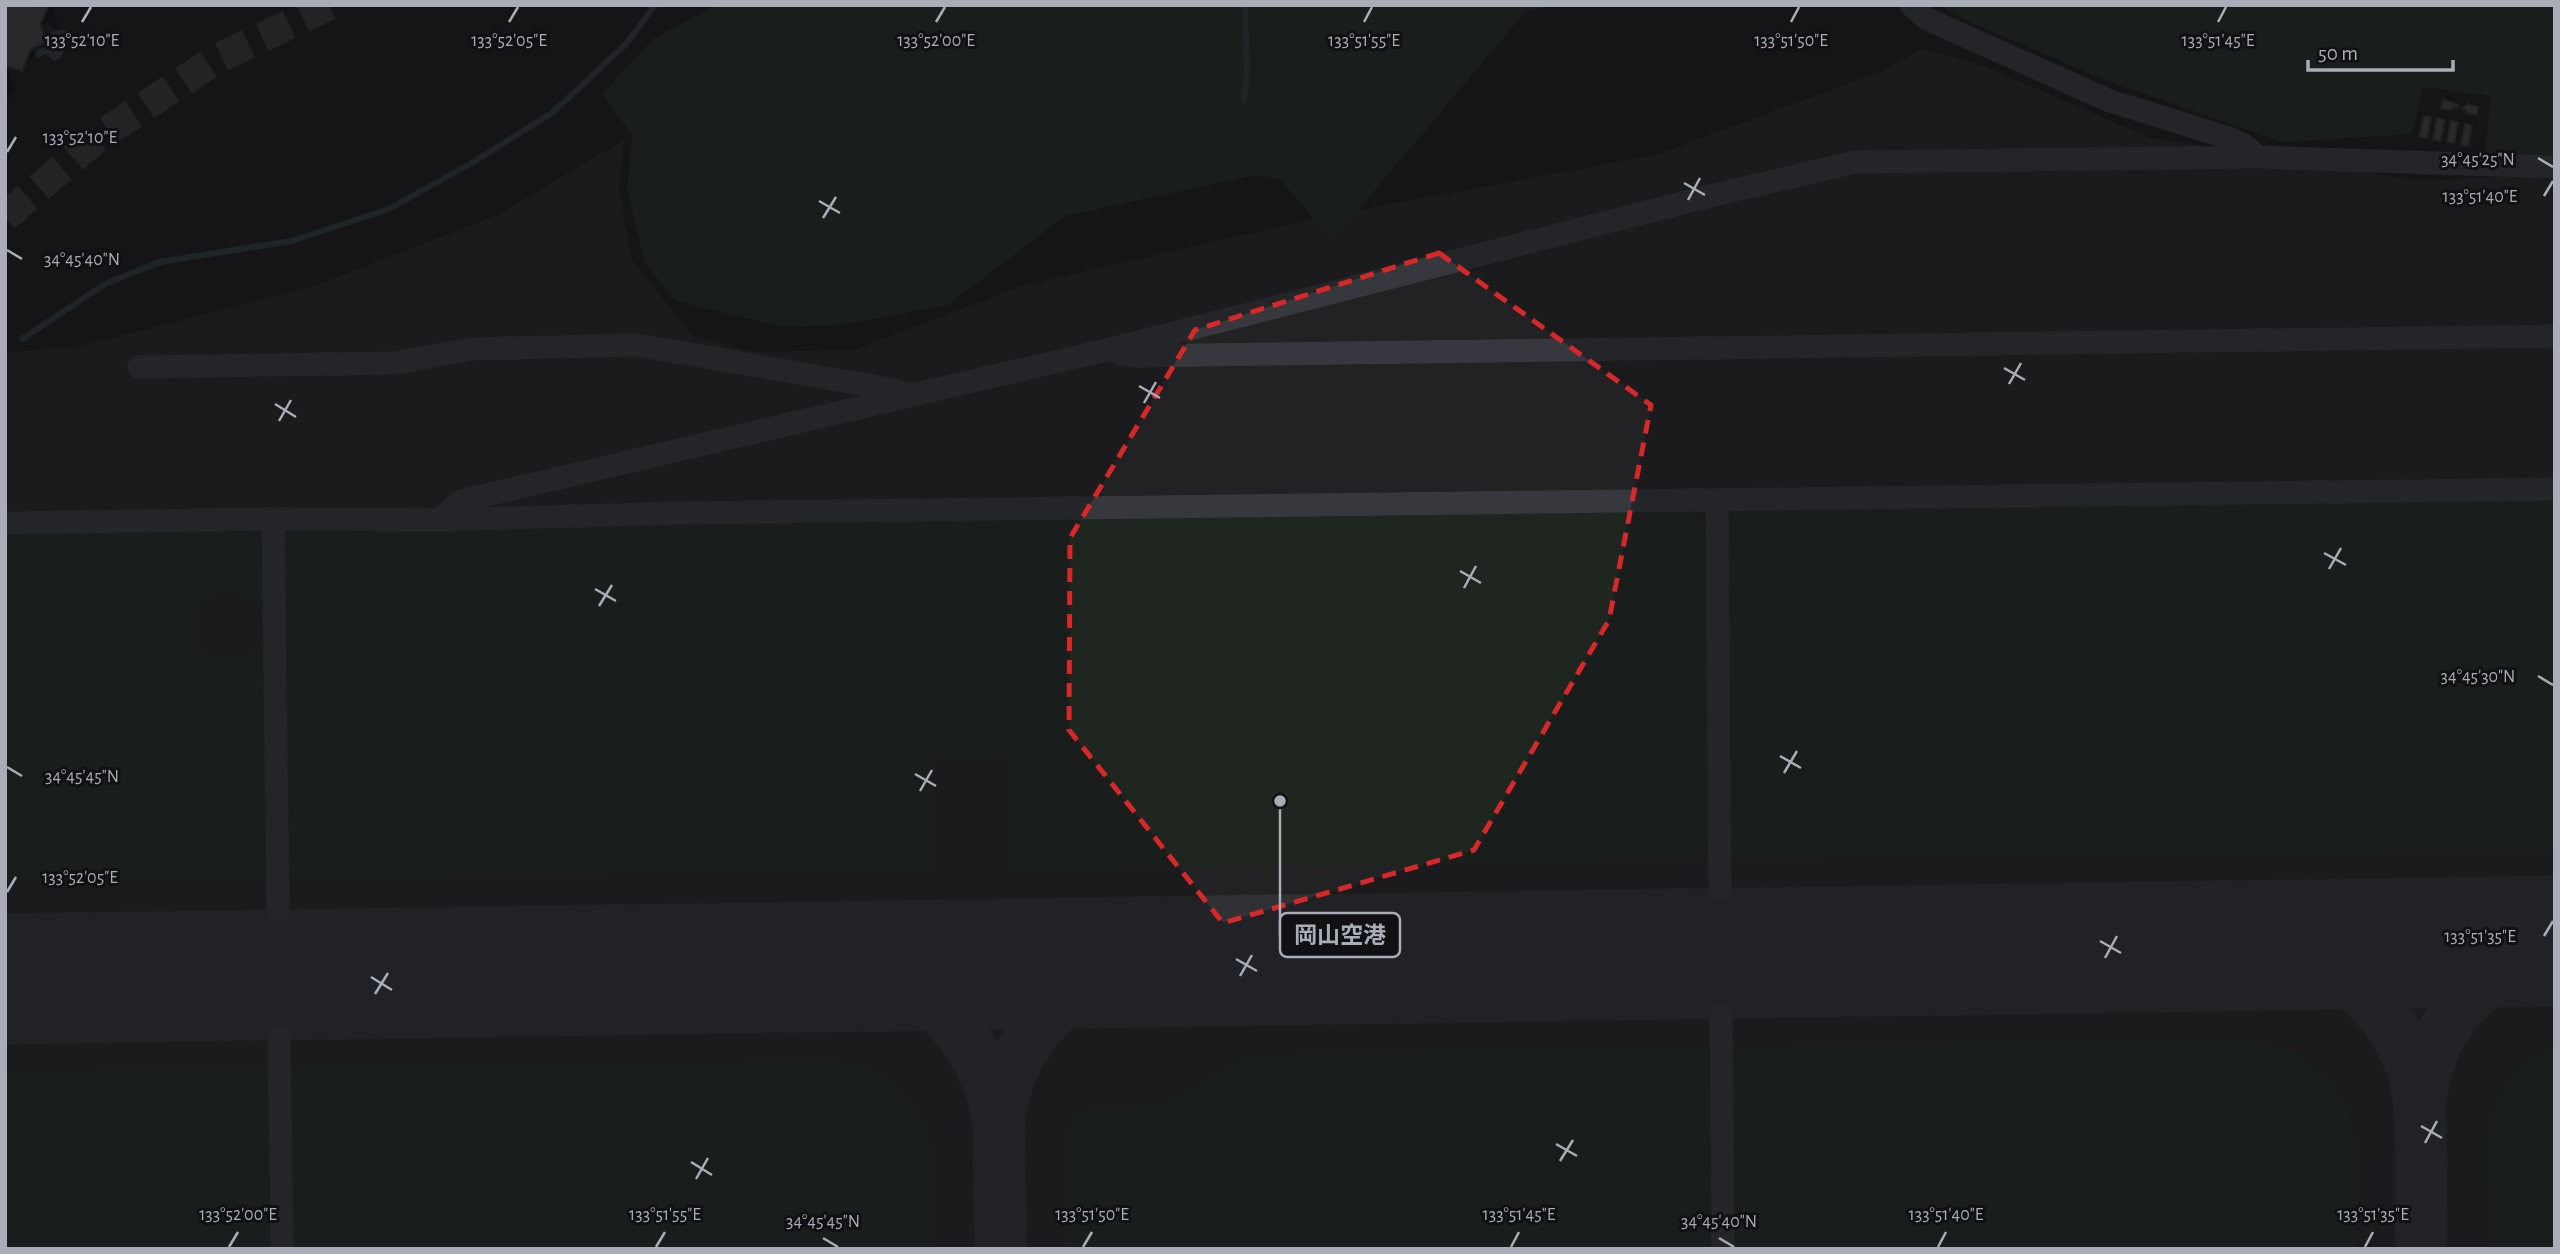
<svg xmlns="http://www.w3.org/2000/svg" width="2560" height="1254" viewBox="0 0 2560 1254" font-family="'Alegreya Sans','Noto Sans JP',sans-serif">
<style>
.built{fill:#222225}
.green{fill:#1e261f;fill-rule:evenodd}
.water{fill:#2c353c}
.shadow{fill:#0007}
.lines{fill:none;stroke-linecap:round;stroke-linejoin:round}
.stream{stroke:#2c353c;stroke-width:6}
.taxiway{stroke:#303135;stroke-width:52}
.runway{stroke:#303135;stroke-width:131}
.building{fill:#404145;stroke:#303034;stroke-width:2}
.major-tunnel{stroke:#333438;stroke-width:30;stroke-dasharray:30 15;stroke-linecap:butt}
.minor{stroke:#37383d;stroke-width:23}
.marked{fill:none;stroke:#d62828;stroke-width:5;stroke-dasharray:14 9;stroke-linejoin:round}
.ticks{fill:none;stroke:#a8adb8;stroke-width:2.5}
.ticks-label{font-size:18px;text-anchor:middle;fill:#a8adb8;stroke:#111113;stroke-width:6;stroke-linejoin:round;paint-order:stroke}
.leader{fill:none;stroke:#a8adb8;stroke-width:2.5}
.callout-dot{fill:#a8adb8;stroke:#111113;stroke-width:2.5}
.callout{fill:#111113;stroke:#a8adb8;stroke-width:2.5}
.callout-label{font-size:23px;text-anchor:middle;font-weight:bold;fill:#a8adb8}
</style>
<rect width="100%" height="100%" fill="#161618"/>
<path class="built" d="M1922 49 1984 66 2150 138 2421 181 2555 173V1249H5V350L8 353 81 346 312 287 498 215 624 140 619 188 631 259 692 335 753 352 854 350 1025 285 1331 215 1656 155 1885 70Z"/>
<path class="green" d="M717 5H1552L1525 12 1332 241 1280 179 1256 175 1065 216 948 305 841 325 783 327 676 301 645 263 627 190 632 135 602 94 653 39Z
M1940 5H2555V155L2485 153 2491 96 2423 87 2412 134 2281 142 2108 81 1967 21Z
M2555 497V850L1725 859 1727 519 1738 510Z
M1675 509C1693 512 1701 517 1708 533L1713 858 1010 870 1006 757 930 756 932 870 285 878 284 545 297 529Z
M246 531 261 540 268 561 273 878 5 882V534ZM232 590C254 596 273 618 259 642 255 650 247 656 239 658 189 672 172 594 232 590Z
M2254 1040 2301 1055 2334 1086 2349 1111 2355 1142V1249H1730L1728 1047Z
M1715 1047 1718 1249H1066V1149L1072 1123 1080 1112 1094 1109 1161 1107 1248 1055Z
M2555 1048V1249H2488L2486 1138 2491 1113 2516 1070 2538 1055Z
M833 1061C853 1064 872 1066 890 1077 896 1081 900 1088 905 1093 942 1137 935 1195 936 1249H289L286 1067Z
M275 1068 278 1249H5V1071Z"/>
<path class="water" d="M48 22 54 30H67L69 39 60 59 54 61 46 54 37 58 33 50 37 48 39 50 51 43 45 29H42L41 25Z"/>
<path class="shadow" d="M5 5H55L52 11 59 27 39 43 35 56 21 69Z
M5 67 16 91 5 102Z
M2448 98 2455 99 2454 106 2445 100Z
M2471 103 2480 105 2476 113 2468 105Z
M2428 114 2433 115 2426 136V116Z
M2442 116 2446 117 2440 139 2439 119Z
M2455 119 2460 120 2453 142V122Z
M2469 122 2473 123 2470 142 2467 144V125Z"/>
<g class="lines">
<path class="stream" d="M1244 100 1247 74 1245 5
M22 339 105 284 160 262 291 241 389 209 470 164 552 113 626 44 655 5"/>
<path class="taxiway" d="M2248 945C2269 949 2291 952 2311 960 2368 983 2414 1041 2419 1103 2423 1151 2421 1201 2421 1249
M823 967C844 970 866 972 886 978 947 998 988 1059 998 1120 1000 1133 999 1148 999 1163 1000 1191 1000 1220 1001 1249
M2419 1102C2424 1081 2428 1059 2438 1040 2463 995 2504 959 2555 949
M998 1123C1001 1109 1004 1094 1008 1080 1025 1034 1064 991 1110 974 1135 965 1164 964 1190 961"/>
<path class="runway" d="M5 979 2555 941"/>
</g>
<path class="building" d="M5 5 48 7 40 25 47 41 31 49 22 71 5 65Z
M2443 100 2453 102V104L2458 105 2457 108 2453 107 2452 110 2441 108Z
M2467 104 2478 107 2477 115 2466 113V110L2462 109Z
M2424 116 2431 117 2427 138 2419 136Z
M2437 118 2445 120 2440 141 2433 139Z
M2451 121 2458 122 2454 143 2447 142Z
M2465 124 2472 125 2468 146 2461 145Z"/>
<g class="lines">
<path class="major-tunnel" d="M5 217 97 138 215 60 329 5"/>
<path class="minor" d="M1911 5 1927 19 2110 101 2229 138 2244 145 2258 157
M1120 354 1133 356 2555 336
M139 367 395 363 470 349 637 345 884 388 912 395 1103 351 1706 197 1855 162 2258 157 2555 167
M1717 501 1720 888
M273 519 278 909
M439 520 461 501 909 396
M5 523 273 519 439 520 681 513 2555 489
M1721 1016 1723 1249
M279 1037 282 1249"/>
</g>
<path d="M0 0H2560V1254H0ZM1439 253 1651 405 1609 620 1474 850 1223 923 1069 730 1070 538 1195 330Z" fill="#161618" fill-opacity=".55" fill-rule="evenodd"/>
<path class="marked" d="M1439 253 1651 405 1609 620 1474 850 1223 923 1069 730 1070 538 1195 330Z"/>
<path class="ticks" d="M82 22 91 7M509 22 518 7M936 22 945 7M1364 22 1372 7M1791 22 1799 7M2218 22 2226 7M7 152 16 137M2538 158 2553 167M1684 183 1705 195M2544 196 2553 181M1688 200 1700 178M819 201 840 213M823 218 836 197M7 250 22 259M2004 368 2025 380M2009 384 2021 363M1139 386 1160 398M1144 403 1156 382M275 404 296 417M279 421 291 400M2324 553 2346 565M2329 569 2341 548M1460 571 1481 583M1464 588 1476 566M595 589 616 601M599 606 612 585M2538 676 2553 685M1780 756 1801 768M7 767 22 776M1784 773 1797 751M915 774 936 786M920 791 932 770M7 892 16 877M2544 936 2553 921M2100 941 2121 953M2105 958 2117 936M1236 959 1257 971M1240 976 1252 955M371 977 392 990M375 994 388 973M2421 1126 2442 1138M2425 1143 2437 1121M1556 1144 1577 1156M1560 1161 1573 1140M691 1162 712 1175M696 1179 708 1158M823 1238 838 1247M1719 1238 1734 1247M229 1247 238 1232M656 1247 665 1232M1083 1247 1092 1232M1511 1247 1519 1232M1938 1247 1946 1232M2365 1247 2373 1232"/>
<g class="ticks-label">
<text x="509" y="46">133°52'05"E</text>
<text x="936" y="46">133°52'00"E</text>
<text x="1364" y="46">133°51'55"E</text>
<text x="1791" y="46">133°51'50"E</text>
<text x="2218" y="46">133°51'45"E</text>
<text x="82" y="46">133°52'10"E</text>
<text x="80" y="143">133°52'10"E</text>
<text x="2478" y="165">34°45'25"N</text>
<text x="2480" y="202">133°51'40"E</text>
<text x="82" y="265">34°45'40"N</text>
<text x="2478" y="682">34°45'30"N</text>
<text x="82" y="782">34°45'45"N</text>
<text x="80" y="883">133°52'05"E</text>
<text x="2480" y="942">133°51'35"E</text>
<text x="238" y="1220">133°52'00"E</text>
<text x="665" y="1220">133°51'55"E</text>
<text x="1092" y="1220">133°51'50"E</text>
<text x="1519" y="1220">133°51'45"E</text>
<text x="1946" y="1220">133°51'40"E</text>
<text x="2373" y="1220">133°51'35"E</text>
<text x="823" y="1227">34°45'45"N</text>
<text x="1719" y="1227">34°45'40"N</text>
</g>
<path class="leader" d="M1280 801L1280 935"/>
<circle class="callout-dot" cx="1280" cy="801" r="7"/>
<rect class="callout" x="1280" y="913" width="120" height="44" rx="7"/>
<g class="callout-label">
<text x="1340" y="943">岡山空港</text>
</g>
<rect width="2560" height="1254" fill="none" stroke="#a8adb8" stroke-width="14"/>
<path d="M2308 60v10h145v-10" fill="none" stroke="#a8adb8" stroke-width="3.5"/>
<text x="2318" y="60" font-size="21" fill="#a8adb8" stroke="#111113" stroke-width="5" paint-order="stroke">50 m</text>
</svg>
